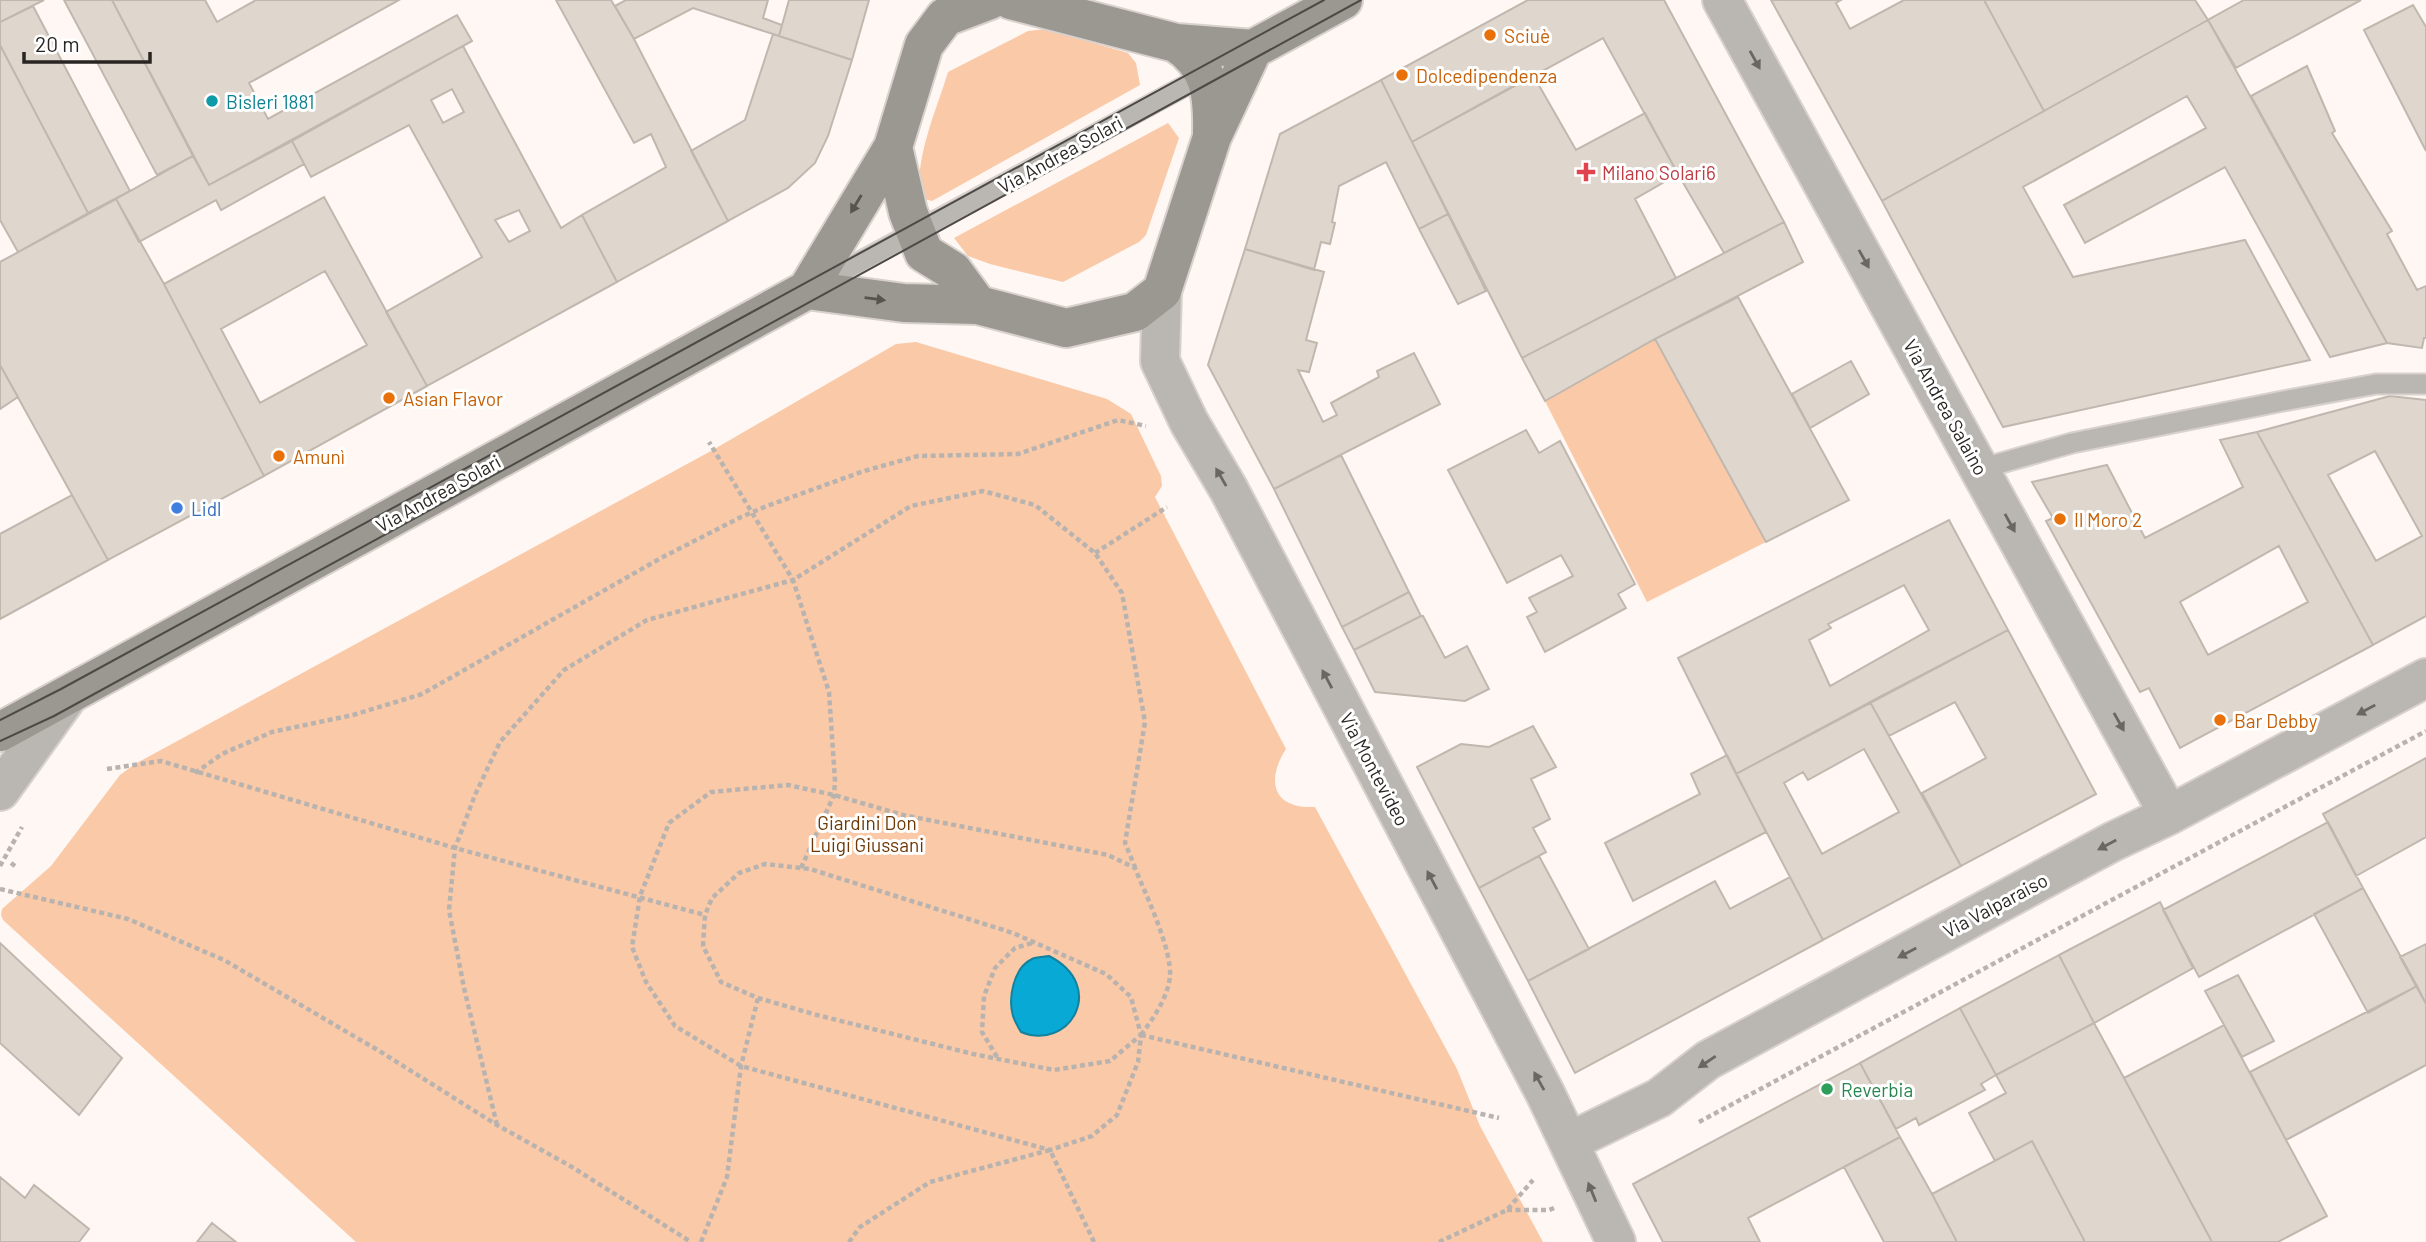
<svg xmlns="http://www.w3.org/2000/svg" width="2426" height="1242" viewBox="0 0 2426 1242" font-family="Barlow,sans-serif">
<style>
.green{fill:#fac9a8}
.water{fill:#08aad5;stroke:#12829f;stroke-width:2}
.building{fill:#dfd7ce;stroke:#c0b8af;stroke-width:2;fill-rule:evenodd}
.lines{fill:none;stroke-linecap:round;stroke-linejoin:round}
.lane-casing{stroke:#d8d1cd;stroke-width:23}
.street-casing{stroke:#d8d1cd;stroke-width:42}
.secondary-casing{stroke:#d8d1cd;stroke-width:42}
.path{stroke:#b9b3af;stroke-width:4.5;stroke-dasharray:5 3.5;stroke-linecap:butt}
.lane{stroke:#bab7b3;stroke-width:19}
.street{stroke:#bab7b3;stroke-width:38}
.secondary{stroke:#9b9791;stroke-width:38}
.tram{stroke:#4d4946;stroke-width:2}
.oneway{fill:#6a6763}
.oneway2{fill:#57534e}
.food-dot{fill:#e8710a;stroke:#fff;stroke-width:2.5}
.culture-dot{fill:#0f9aa8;stroke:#fff;stroke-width:2.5}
.health-dot{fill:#e0444e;stroke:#fff;stroke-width:2.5}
.shop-dot{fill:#3f7fe0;stroke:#fff;stroke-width:2.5}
.leisure-dot{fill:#2e9e5b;stroke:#fff;stroke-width:2.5}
.labels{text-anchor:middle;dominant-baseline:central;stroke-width:6;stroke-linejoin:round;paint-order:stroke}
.food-label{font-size:19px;fill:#c56008;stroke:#fff;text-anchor:start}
.culture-label{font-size:19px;fill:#0d838f;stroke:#fff;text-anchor:start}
.street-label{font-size:19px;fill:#292522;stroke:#fff}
.health-label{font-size:19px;fill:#be3a42;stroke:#fff;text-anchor:start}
.shop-label{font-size:19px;fill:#366cbe;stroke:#fff;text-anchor:start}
.park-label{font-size:19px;fill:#6e3805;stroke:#fff}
.leisure-label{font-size:19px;fill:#27864d;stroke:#fff;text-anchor:start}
</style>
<rect width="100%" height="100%" fill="#fef7f3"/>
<path class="green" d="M1045 29 1128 53 1136 63 1140 85 932 201 921 198C913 161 937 109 948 72L1028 31Z
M1168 123 1179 138 1146 235 1139 242 1063 282 990 264 968 256 954 238Z
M1655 339 1766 542 1647 602 1545 401Z
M916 342 1107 399 1131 414 1161 476 1162 486 1155 497 1286 749C1266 780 1272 809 1315 807L1457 1069 1480 1126 1543 1242H356L3 920 1 915 2 909 51 866 120 775 135 764 711 451 896 344Z"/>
<path class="water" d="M1049 956C1108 986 1070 1052 1021 1032 1018 1027 1015 1022 1013 1016 1008 999 1013 968 1032 959 1036 957 1044 957 1049 956Z"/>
<path class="building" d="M0 0H44L0 22Z
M64 0H112L193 156 157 175Z
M112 0H205L217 22 256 0H399L249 83 268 119 457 15 472 41 209 185Z
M556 0H611L634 39 728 221 617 282 582 215 666 167 651 134 634 143Z
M626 0H768L763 18 782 25 779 36 693 8 634 39 615 6Z
M789 0H869L852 60 779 36Z
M1528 0H1664L1784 222 1724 253 1678 174 1603 38 1412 142 1381 80Z
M1771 0H1841L1836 3 1850 29 1904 0H1984L2044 111 1882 201Z
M1984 0H2195L2208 20 2044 111Z
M2244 0H2361L2236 68 2208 20Z
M2413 5 2426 27V151L2364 30Z
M33 6 130 191 88 213 0 45V22Z
M2208 20 2387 343 2330 357 2225 167 2085 243 2064 205 2206 128 2187 96 2023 187 2073 277 2245 240 2310 360 2003 427 1882 201Z
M773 34 852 60 828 136 815 163 788 188 728 221 691 151 745 120Z
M0 45 88 213 18 252 0 220Z
M463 46 561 228 582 215 617 282 427 386 386 312 482 257 409 125 311 177 292 141ZM452 89 464 112 443 123 431 100ZM519 210 530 231 509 242 495 220Z
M2307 66 2335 131 2332 133 2392 231 2387 234 2417 290 2426 286V338H2424L2422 348 2387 343 2251 96Z
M1533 75 1576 150 1645 113 1678 174 1635 199 1676 278 1522 358 1412 142Z
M1381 80 1448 214 1419 229 1386 162 1339 186 1332 222 1335 223 1330 244 1321 242 1314 270 1245 249 1280 134Z
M292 141 304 164 221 210 216 200 139 242 116 199 193 156 209 185Z
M324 197 427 386 264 476 164 284ZM325 271 367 345 260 403 221 329Z
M116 199 164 284 264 476 108 560 0 365V262Z
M1448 214 1486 291 1458 304 1419 229Z
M1784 222 1803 262 1655 339 1545 401 1522 358Z
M1245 249 1324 272 1306 340 1317 343 1309 372 1298 370 1323 422 1337 415 1331 403 1379 377 1377 371 1414 353 1440 404 1274 489 1208 365Z
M1738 297 1849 500 1766 542 1655 339Z
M1851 361 1869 394 1810 428 1792 394Z
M0 365 18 397 0 409Z
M2390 396 2426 400V616L2373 645 2257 432ZM2375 451 2422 536 2376 561 2328 475Z
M1526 430 1539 453 1560 441 1635 584 1618 594 1626 608 1545 652 1527 617 1537 612 1529 598 1573 576 1561 555 1507 583 1448 470Z
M2257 432 2373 645 2180 748 2149 688 2140 692 2046 521 2053 518 2032 482 2107 465 2145 538 2243 487 2220 440ZM2279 546 2308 602 2208 655 2180 602Z
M1341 455 1409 592 1342 627 1274 489Z
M72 495 108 560 0 619V534Z
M1949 520 2008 630 1736 774 1678 658ZM1904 585 1929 630 1830 686 1809 640 1831 628 1828 624Z
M1409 592 1421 616 1354 650 1342 627Z
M1421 616H1423L1445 658 1467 646 1489 689 1465 701 1375 692 1354 650Z
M2008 630 2096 794 1961 866 1922 793 1986 758 1955 702 1889 736 1870 702Z
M1870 702 1961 866 1823 940 1736 774ZM1864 749 1899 812 1822 854 1784 783 1803 772 1808 780Z
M1533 726 1556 767 1531 779 1550 819 1533 828 1546 852 1479 888 1417 767 1461 744 1489 747Z
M1727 755 1766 832 1633 901 1605 843 1700 794 1691 774Z
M2426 758V837L2356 876 2323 814Z
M2328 822 2363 888 2199 977 2163 910Z
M1539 856 1589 949 1528 981 1479 888Z
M1790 877 1823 940 1575 1073 1528 981 1715 881 1730 909Z
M2363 888 2417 986 2368 1013 2314 914Z
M2160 902 2193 968 2094 1023 2059 955Z
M0 943 122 1058 79 1115 0 1043Z
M2426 944V1004L2400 957Z
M2059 955 2094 1023 1996 1075 1960 1008Z
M2238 975 2274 1041 2242 1057 2205 991Z
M2417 986 2426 1004V1065L2286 1140 2250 1072Z
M1960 1008 1996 1075 1981 1084 1985 1090 1919 1125 1916 1118 1896 1129 1860 1063Z
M2094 1023 2124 1078 2212 1242H2085L2032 1141 1995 1161 1969 1113 2006 1093 1996 1075Z
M2224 1025 2327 1216 2278 1242H2212L2124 1078Z
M1860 1063 1900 1137 1748 1218 1760 1242H1663L1633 1184Z
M1900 1137 1932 1194 1957 1242H1884L1844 1167Z
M2032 1141 2085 1242H1957L1932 1194Z
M0 1177 25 1198 34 1185 89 1229 79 1242H0Z
M212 1223 236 1242H197Z"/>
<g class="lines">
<defs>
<path id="lane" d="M817 285 1209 73
M1980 469 2072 443 2283 401 2376 384H2426"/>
<path id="street" d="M1722 0 2169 815
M1162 291 1160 361 1189 422 1229 490 1545 1093 1616 1242
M0 791 68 696
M1569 1142 1659 1098 1708 1060 2112 842 2169 815 2426 678"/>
<path id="secondary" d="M1011 0 1176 43C1210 65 1213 95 1212 133
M1176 43 1253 49 1343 0
M893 147 908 212 924 253 953 271 978 305
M807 290 904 303 978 305 1066 328 1135 312 1162 291 1212 137 1253 49
M0 732 807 290 893 147 924 45 945 17 990 0"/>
</defs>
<use href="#lane" class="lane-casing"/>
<use href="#street" class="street-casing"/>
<use href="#secondary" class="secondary-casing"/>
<path class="path" d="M1095 553 1167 507
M107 769 161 761 455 848 705 915
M195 773 222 754 272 732 353 715 422 694 661 558 741 517 767 506 864 471 918 456 1018 454 1118 420 1146 426
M11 863 15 866
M0 866 22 827
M801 868 834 795 835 781 829 692 793 580 911 506 983 491 1035 505 1095 553 1122 593 1145 722 1125 843 1135 867
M0 889 128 919 224 960 381 1052 497 1125 572 1167 691 1242
M1141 1035C1154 1017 1167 999 1170 977 1172 949 1146 895 1135 868L1108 855 903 815 834 795 788 785 711 792 669 823 640 896 632 947 646 982 675 1026 741 1066 1050 1150 1092 1136 1117 1115 1138 1062 1141 1035 1131 997 1106 974 1013 933 810 869 765 864 739 873 712 898 705 915 703 946 721 982 758 998 817 1015 973 1054 1054 1070 1110 1061 1141 1035
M1141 1035 1499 1118
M997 1057 982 1032 984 996 995 968 1015 948 1032 943
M1699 1122 2426 731
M497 1125 464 988 449 910 455 848 475 795 500 742 564 670 647 620 793 580 709 442
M1507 1210H1549L1554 1208
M701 1242 727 1177 741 1066 758 998
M849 1242 860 1227 930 1182 1050 1150 1094 1242
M1439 1242 1507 1210 1533 1180"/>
<use href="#lane" class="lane"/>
<use href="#street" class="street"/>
<use href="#secondary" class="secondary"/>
<path class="tram" d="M0 720 61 689 1324 0
M0 741 54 716 1361 0"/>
</g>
<defs><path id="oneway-solid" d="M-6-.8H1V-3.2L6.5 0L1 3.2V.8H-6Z" transform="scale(1.75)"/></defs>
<g class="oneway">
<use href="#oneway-solid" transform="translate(1755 60) rotate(61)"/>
<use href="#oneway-solid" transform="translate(1864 259) rotate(61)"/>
<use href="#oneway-solid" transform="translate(1221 477) rotate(-120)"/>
<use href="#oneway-solid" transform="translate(2010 523) rotate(61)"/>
<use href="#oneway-solid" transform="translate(1327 679) rotate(-118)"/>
<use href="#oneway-solid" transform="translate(2366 710) rotate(152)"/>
<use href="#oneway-solid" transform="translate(2119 722) rotate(61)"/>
<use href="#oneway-solid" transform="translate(2107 845) rotate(152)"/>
<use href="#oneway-solid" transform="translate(1432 880) rotate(-118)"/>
<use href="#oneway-solid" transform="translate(1907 953) rotate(152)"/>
<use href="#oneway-solid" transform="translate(1707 1062) rotate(146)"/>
<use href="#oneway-solid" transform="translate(1539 1081) rotate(-119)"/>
<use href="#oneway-solid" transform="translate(1592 1192) rotate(-112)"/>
</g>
<g class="oneway2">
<use href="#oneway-solid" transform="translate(856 204) rotate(121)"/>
<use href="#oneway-solid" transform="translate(875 299) rotate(7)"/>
</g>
<g class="food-dot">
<circle cx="1490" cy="35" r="7"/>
<circle cx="1402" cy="75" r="7"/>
<circle cx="389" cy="398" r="7"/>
<circle cx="279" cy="456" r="7"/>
<circle cx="2060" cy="519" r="7"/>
<circle cx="2220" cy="720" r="7"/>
</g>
<circle class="culture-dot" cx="212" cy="101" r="7"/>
<path class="health-dot" d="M1582.5 161.5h7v7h7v7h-7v7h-7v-7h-7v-7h7z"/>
<circle class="shop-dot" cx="177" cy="508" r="7"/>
<circle class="leisure-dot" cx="1827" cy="1089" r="7"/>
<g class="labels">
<g class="food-label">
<text x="1504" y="35">Sciuè</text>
<text x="1416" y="75">Dolcedipendenza</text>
<text x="403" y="398">Asian Flavor</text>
<text x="293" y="456">Amunì</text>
<text x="2074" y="519">Il Moro 2</text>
<text x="2234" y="720">Bar Debby</text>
</g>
<g class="culture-label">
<text x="226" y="101">Bisleri 1881</text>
</g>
<g class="street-label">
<text transform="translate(1060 154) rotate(-29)">Via Andrea Solari</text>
<text transform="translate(1946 407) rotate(61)">Via Andrea Salaino</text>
<text transform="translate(438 493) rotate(-29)">Via Andrea Solari</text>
<text transform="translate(1375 769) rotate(62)">Via Montevideo</text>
<text transform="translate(1995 905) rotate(-28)">Via Valparaiso</text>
</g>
<g class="health-label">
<text x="1602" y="172">Milano Solari6</text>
</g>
<g class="shop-label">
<text x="191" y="508">Lidl</text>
</g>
<g class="park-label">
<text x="867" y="822">Giardini Don<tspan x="867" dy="22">Luigi Giussani</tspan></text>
</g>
<g class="leisure-label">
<text x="1841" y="1089">Reverbia</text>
</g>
</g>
<path d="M24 52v10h126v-10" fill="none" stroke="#292522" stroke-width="3.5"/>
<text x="35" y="52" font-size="21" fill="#292522" stroke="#ffffff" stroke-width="5" paint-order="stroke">20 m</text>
</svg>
